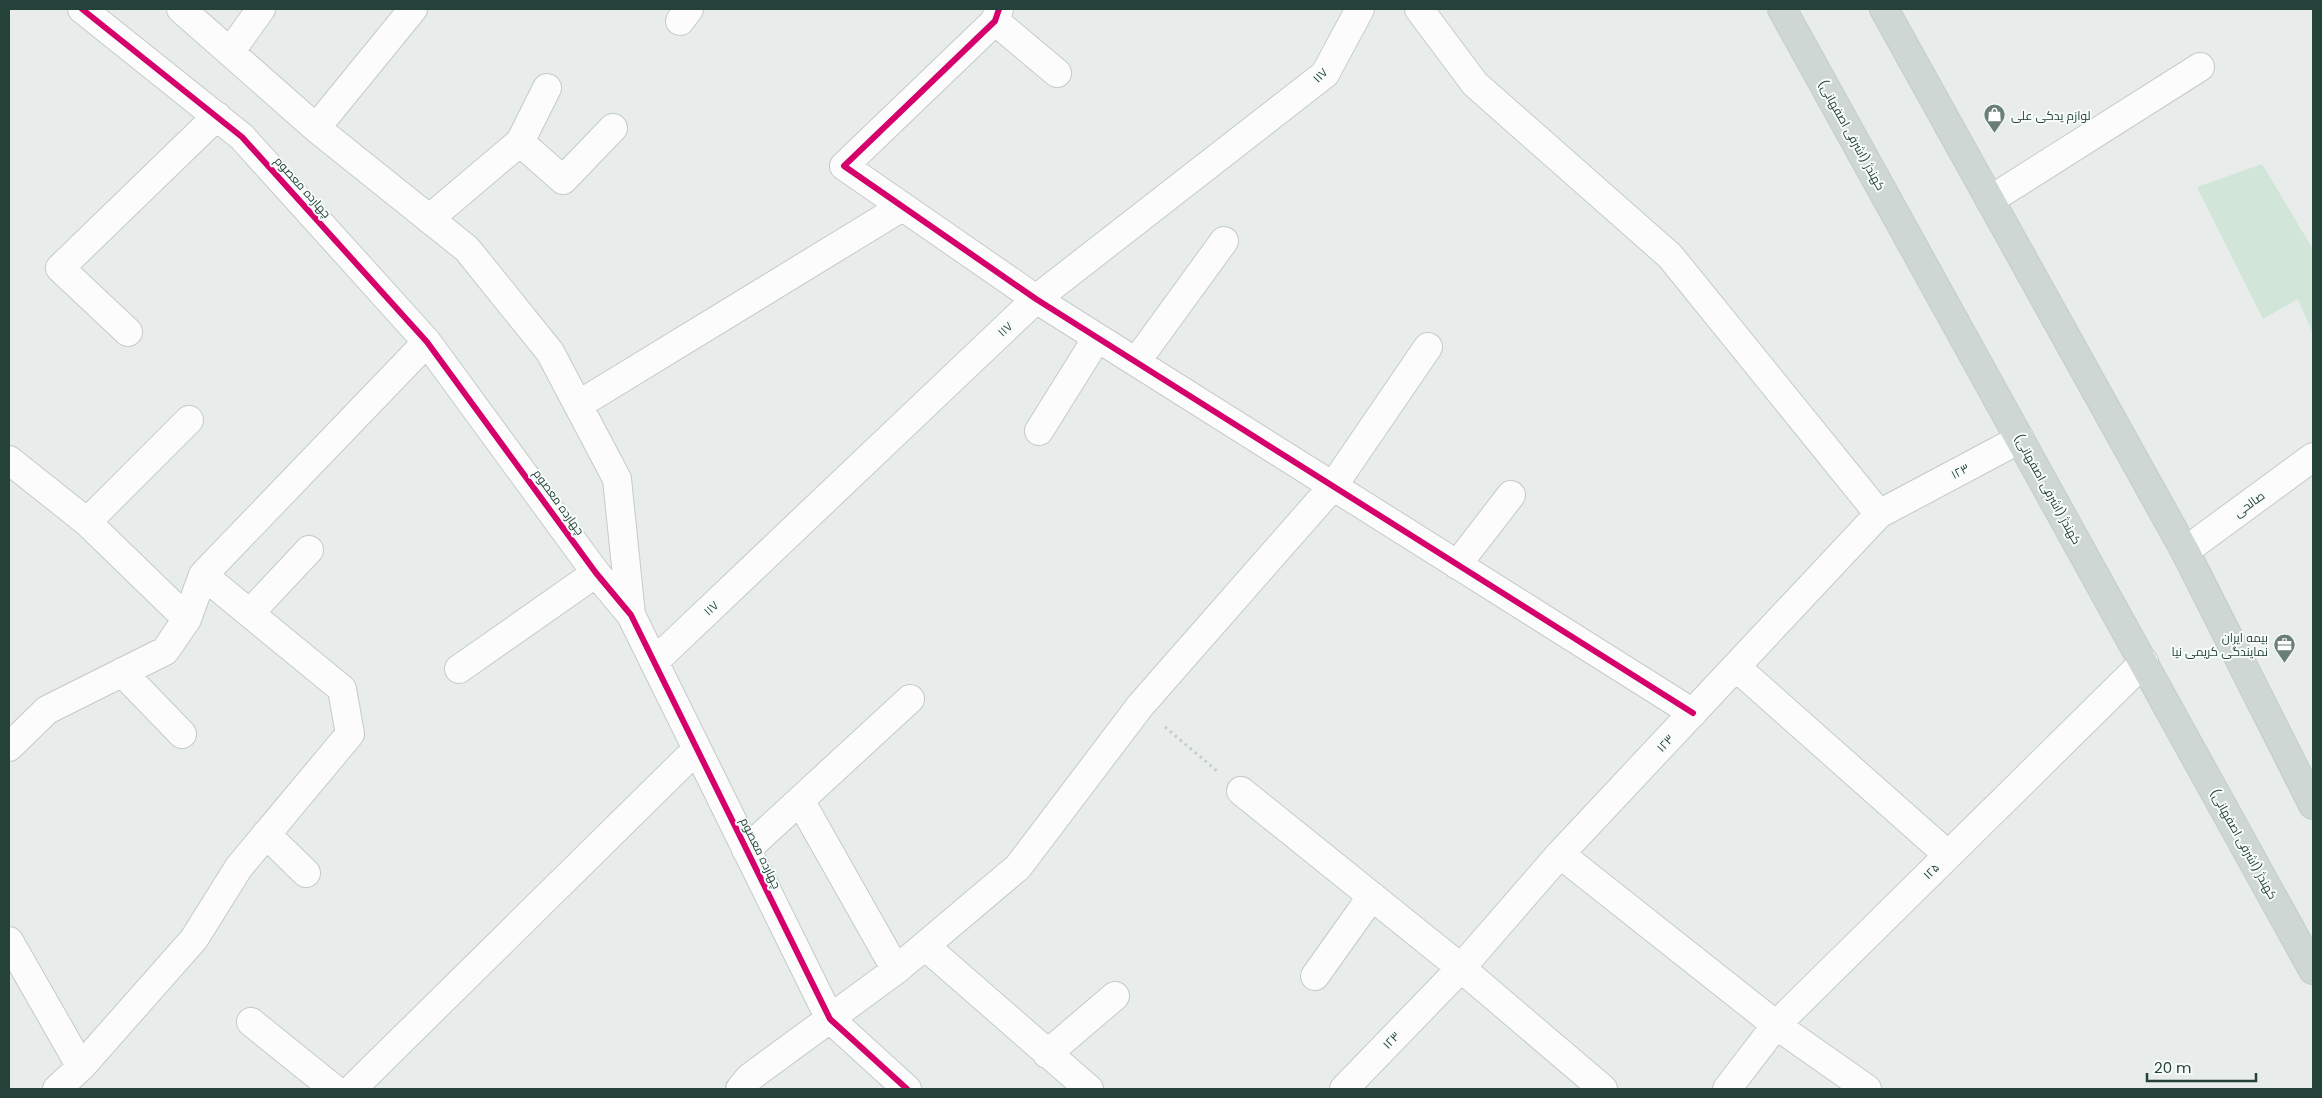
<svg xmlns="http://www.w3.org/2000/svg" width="2322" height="1098" viewBox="0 0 2322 1098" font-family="Poppins,Cairo,sans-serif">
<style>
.green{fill:#d1e6d8}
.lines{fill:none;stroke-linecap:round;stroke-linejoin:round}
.minor-casing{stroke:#c5cac8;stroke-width:30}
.primary-casing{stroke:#c3ccc9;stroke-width:30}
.path{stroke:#c3ccca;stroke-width:3;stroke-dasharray:2.5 4;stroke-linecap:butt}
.minor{stroke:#fcfcfc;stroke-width:28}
.primary{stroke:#cfd7d5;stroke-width:28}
.cycleway-casing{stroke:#f7fbf9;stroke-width:9}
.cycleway{stroke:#d6006c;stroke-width:6}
.labels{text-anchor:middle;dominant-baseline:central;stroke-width:4;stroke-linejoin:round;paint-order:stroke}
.street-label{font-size:12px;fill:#24423a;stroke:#f7fbf9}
.poi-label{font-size:12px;fill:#24423a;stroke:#f7fbf9;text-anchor:start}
</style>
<rect width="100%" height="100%" fill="#e8edeb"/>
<path class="green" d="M2262 164 2313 249V334L2298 299 2263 319 2197 187Z"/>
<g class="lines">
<defs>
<path id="minor" d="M82 9 242 137 427 342 596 573 631 615 830 1019 907 1089
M181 9 316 128 467 249 550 352 617 479 631 615
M999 9 995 21 844 166 1036 299 1693 713
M1419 9 1475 84 1670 256 1879 514
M680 21 689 9
M995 21 1057 73
M230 52 261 9
M316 128 413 9
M520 142 563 180 613 128
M1990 200 2200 67
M429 219 520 142 547 88
M128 332 60 268 217 116
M1136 362 1224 241
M578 405 902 207
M1039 431 1097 338
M9 460 87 522 187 619
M87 522 189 420
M2185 551 2313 457
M1457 565 1511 495
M250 613 309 550
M654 662 1036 299 1325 74 1360 9
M1736 667 1948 855
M459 669 596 573
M122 672 182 734
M9 747 47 710 165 651 187 619 203 575 427 342
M1241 791 1461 968 1603 1089
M801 802 896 970
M266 834 306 873
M746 850 910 699
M1560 854 1776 1025 1867 1089
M9 941 81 1067
M925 946 1089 1089
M1315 976 1372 896
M251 1022 334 1089
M1047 1054 1115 996
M57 1089 81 1067 194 939 239 867 350 734 342 689 203 575
M352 1089 697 749
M740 1089 749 1078 896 970 1018 867 1140 706 1333 486 1428 347
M1344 1089 1461 968 1560 854 1879 514 2020 439
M1727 1089 1776 1025 2144 662"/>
<path id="primary" d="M1782 9 2313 970
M1884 9 2185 551 2313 805"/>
</defs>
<use href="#minor" class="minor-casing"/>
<use href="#primary" class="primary-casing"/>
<path class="path" d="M1165 727 1217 771"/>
<use href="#minor" class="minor"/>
<use href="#primary" class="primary"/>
<defs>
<path id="cycleway" d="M82 9 242 137 427 342 596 573 631 615 830 1019 907 1089
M999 9 995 21 844 166 1036 299 1693 713"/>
</defs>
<use href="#cycleway" class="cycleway-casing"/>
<use href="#cycleway" class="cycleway"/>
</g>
<defs>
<symbol id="shop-pin" viewBox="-11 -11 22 30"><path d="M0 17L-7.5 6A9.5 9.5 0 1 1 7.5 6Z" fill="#697e78" stroke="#f7fbf9"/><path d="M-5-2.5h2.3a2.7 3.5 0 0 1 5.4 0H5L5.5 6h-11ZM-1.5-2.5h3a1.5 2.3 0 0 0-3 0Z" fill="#fff"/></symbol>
<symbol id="office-pin" viewBox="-11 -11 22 30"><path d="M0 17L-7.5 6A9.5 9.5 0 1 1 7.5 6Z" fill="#697e78" stroke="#f7fbf9"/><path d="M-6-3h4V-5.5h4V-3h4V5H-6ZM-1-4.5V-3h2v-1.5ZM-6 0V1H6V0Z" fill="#fff"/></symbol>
</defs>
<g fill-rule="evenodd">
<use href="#shop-pin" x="1982" y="102" width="25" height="34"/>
<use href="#office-pin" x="2272" y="632" width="25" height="34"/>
</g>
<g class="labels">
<g class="street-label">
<text transform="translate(1320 75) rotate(-46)">۱۱۷</text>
<text transform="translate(1852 135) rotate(61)">کهندژ (اشرفی اصفهانی)</text>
<text transform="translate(303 187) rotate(48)">چهارده معصوم</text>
<text transform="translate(1005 329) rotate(-43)">۱۱۷</text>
<text transform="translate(1960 471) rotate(-28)">۱۲۳</text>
<text transform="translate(2048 489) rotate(61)">کهندژ (اشرفی اصفهانی)</text>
<text transform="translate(559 502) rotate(54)">چهارده معصوم</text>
<text transform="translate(2249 504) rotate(-36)">صالحی</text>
<text transform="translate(711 608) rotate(-43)">۱۱۷</text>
<text transform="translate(1665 743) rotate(-47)">۱۲۳</text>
<text transform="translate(2244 844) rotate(61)">کهندژ (اشرفی اصفهانی)</text>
<text transform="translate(761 853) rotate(64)">چهارده معصوم</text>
<text transform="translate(1931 871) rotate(-45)">۱۲۵</text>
<text transform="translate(1391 1040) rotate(-46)">۱۲۳</text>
</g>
<g class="poi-label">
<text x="2011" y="115">لوازم یدکی علی</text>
<text x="2268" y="637" text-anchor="end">بیمه ایران<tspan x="2268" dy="14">نمایندگی کریمی نیا</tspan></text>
</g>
</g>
<rect width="2322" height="1098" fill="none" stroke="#24423a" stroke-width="20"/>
<path d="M2147 1073v8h109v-8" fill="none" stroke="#24423a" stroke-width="2.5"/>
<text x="2154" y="1073" font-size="15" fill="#24423a" stroke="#f7fbf9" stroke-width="4" paint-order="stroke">20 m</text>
</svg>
